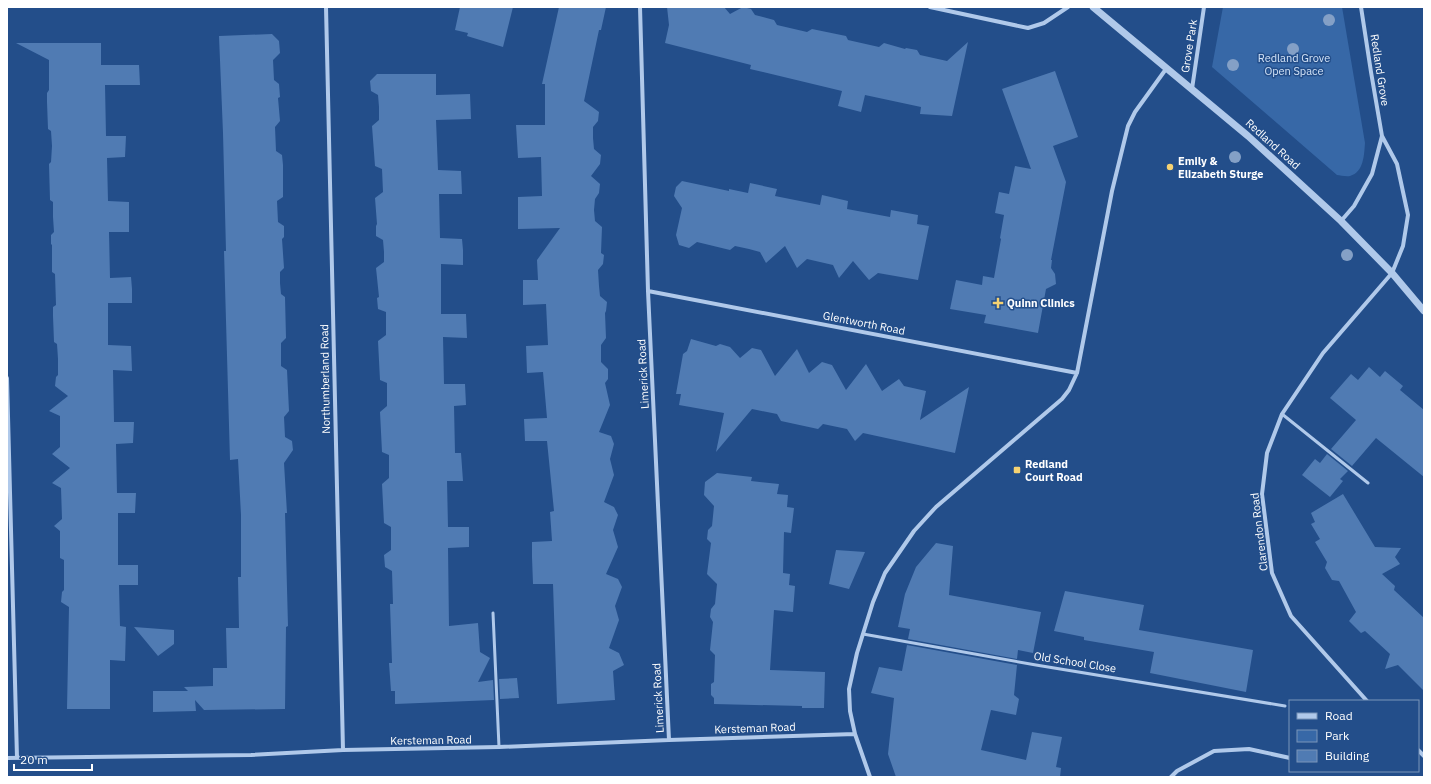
<svg xmlns="http://www.w3.org/2000/svg" width="1431" height="784" viewBox="0 0 1431 784" font-family="'IBM Plex Sans',sans-serif">
<style>
.green{fill:#3768a7}
.building{fill:#507bb3}
.lines{fill:none;stroke-linecap:round;stroke-linejoin:round}
.service{stroke:#b0c9ea;stroke-width:3}
.minor{stroke:#b0c9ea;stroke-width:4}
.tertiary{stroke:#b0c9ea;stroke-width:7}
.tree{fill:#84a0c6}
.poi-dot{fill:#f5d272;stroke:#234e8a;stroke-width:1.5}
.labels{text-anchor:middle;dominant-baseline:central;stroke-width:3;stroke-linejoin:round;paint-order:stroke}
.street-label{font-size:11px;fill:#fff;stroke:#234e8a}
.park-label{font-size:11px;fill:#d4e4f8;stroke:#234e8a}
.poi-label{font-size:11px;font-weight:bold;fill:#fff;stroke:#234e8a;text-anchor:start}
</style>
<rect width="100%" height="100%" fill="#234e8a"/>
<path class="green" d="M1223 7H1342L1365 143C1364 155 1364 172 1350 176 1346 177 1340 175 1337 175L1212 67Z"/>
<path class="building" d="M460 7H513L503 47 467 36 468 33 455 30Z
M559 7H606L601 30H599L584 101 599 112 598 121 593 127V138L594 149 601 155 600 164 591 176 600 184 599 193 595 199 594 210 595 221 602 227 601 253 604 255 603 264 598 270 599 286 600 296 607 302 606 311 605 313 606 338 601 345V362L608 369V379L605 383 610 405 599 432 611 436 614 444 610 459 614 475 604 502 614 507 618 515 613 530 618 547 606 574 618 579 622 587 615 606 619 620 609 648 619 653 624 665 613 671 615 700 557 704 553 584H533L532 557V542L552 541 550 512 554 511 547 441H525L524 419 547 418 543 372 527 373 526 346 548 345 546 304 523 305V280H538L537 260 560 228 518 229V197L542 196 541 157 518 158 516 125H545V84H542Z
M667 7H724L730 14 743 7 751 9 755 15 774 20 777 25 807 32 812 29 846 36 848 40 879 47 884 43 905 49 906 48 917 50 920 55 947 61 968 42 952 116 920 114 921 107 865 95 861 112 838 106 842 91 750 69 751 65 665 43 669 25Z
M272 34 279 41 280 53 273 60 274 80 279 84 280 97 278 98 280 121 275 127 276 151 282 155 283 165V197L277 201 278 222 284 226V237L282 239 284 268 280 272V283L281 294 285 297 286 338 281 343V366L287 370 289 411 284 417 285 437 292 441 293 450 284 463 287 513H285L288 626 286 627 285 709 204 710 195 700 196 711 153 712V691H188L184 687 213 686V668H227L226 628H239L238 577H241V515L238 459 230 460 224 251H226L223 133 219 36Z
M16 43H101V65H139L140 85H105L106 136H126L125 157 107 158 108 201 129 202V232H109L110 278 131 277 132 289V303H108V345L131 346 132 371 113 370 114 422H134L133 443 116 444 117 493H136L135 513H118V565H138V585H119L120 626 126 627 125 661 110 660V709H67L69 607 61 602 62 592 64 590V560L60 558V531L54 526 62 519 61 488 52 483 70 468 52 454 60 447V416L49 411 68 396 55 386 56 377 58 375V359L57 344 54 342 53 316V307L56 305 55 274 52 272V245L51 244V235L54 232 53 217V202L50 200 49 164 51 162 52 146 51 131 48 129 47 102V93L49 90V60Z
M1055 71 1078 137 1053 146 1066 182 1051 260H1052L1051 268 1055 274 1056 284 1046 289 1038 333 984 323 986 315 950 309 956 280 982 285 983 276 994 278 1001 239 1000 238 1004 215 995 213 999 192 1009 194 1015 166 1031 169 1002 89Z
M377 74H436V95L470 94 471 119 436 120 438 170 461 171 462 194H439L440 238 462 239 463 250V265L441 264V314H466L467 338 443 337 444 384H465L466 405 454 406 455 453H461L463 481H447L448 527H469V547L448 548 449 626 478 623 480 652 490 658 478 682 493 680 494 700 395 704V691H391L389 663H392L390 604H393L392 571 385 567 384 555 391 550V527L384 523 382 484 389 478V455L382 452 380 412 387 406V383L380 380 378 341 386 335V312L378 309 377 298 379 297 376 268 384 262V252L383 240 376 236V226L377 224 375 198 383 192 382 169 375 166 372 126 379 120V107L378 95 371 91 370 81Z
M682 181 729 191V189L748 193 750 183 777 189 775 196 820 205 822 195 848 201 847 209 890 217 891 210 918 215 917 224 929 226 918 280 878 273 869 280 853 261 839 278 833 265 807 259 797 268 785 246 766 263 760 252 749 249 735 246 730 250 697 242 689 248 679 245 676 235 682 208 674 196 676 187Z
M691 339 716 346 720 344 730 347 740 358 752 348 761 350 775 376 797 349 809 373 822 362 832 365 846 390 866 364 882 391 899 379 904 386 926 391 920 420 969 387 955 453 863 433 855 441 847 429 823 424 818 429 781 421 777 414 752 409 716 452 724 413 679 405 681 394H676L683 354 687 351Z
M1369 367 1380 377 1385 371 1403 386 1400 390 1424 410V477L1376 438 1352 466 1331 449 1356 420 1330 398 1351 374 1358 380Z
M1327 454 1348 471 1340 479 1343 481 1330 497 1302 475 1315 459 1320 463Z
M717 473 752 477 751 481 779 484 777 494 788 495 787 507 794 508 791 533 784 532 783 573 790 574 789 585 795 586 793 612 774 610 770 670 825 672 824 708H802V706L714 704V698L711 695V684L714 682 715 655 710 650 713 622 710 617 711 609 715 604 717 584 707 574 711 543 707 539 708 530 712 526 714 506 704 495 705 482Z
M1343 494 1375 547 1401 548 1395 557 1400 564 1382 574 1395 586 1394 590 1424 618V691L1398 665 1385 669 1390 654 1365 631 1361 633 1349 621 1356 612 1339 581 1332 580 1325 568 1327 562 1315 542 1320 539 1311 524 1315 522 1311 513Z
M936 543 953 546 949 595 1041 612 1033 653 1018 650 1017 659 908 639 910 629 898 627 905 594 916 567Z
M836 550 865 552 849 589 829 584Z
M1065 591 1144 605 1139 630 1253 650 1246 692 1150 673 1154 652 1084 640V637L1054 631Z
M134 627 174 630V644L158 656Z
M907 645 1017 665 1014 695 1019 699 1016 715 991 710 981 750 1026 760 1032 732 1062 737 1056 767 1061 768 1060 777H896L888 754 894 698 871 693 879 667 902 671Z
M517 678 519 698 500 699 499 679Z"/>
<g class="lines">
<path class="service" d="M1282 414 1368 483
M493 613 499 747
M863 634 1036 665 1285 706"/>
<path class="minor" d="M326 7 343 750
M640 7 648 291 669 740
M930 7 1028 28 1044 23 1068 7
M1361 7 1371 72 1382 136 1397 164 1408 215 1403 246 1392 273 1323 353 1282 414 1267 453 1262 494 1272 573 1291 616 1367 701
M1192 89 1204 7
M1341 221 1354 206 1372 174 1382 136
M648 291 1077 373
M7 378 17 758
M1418 750 1424 756
M7 758 251 755 343 750 499 747 669 740 855 734
M870 777 855 734 850 711 849 689 857 653 873 602 885 573 914 531 936 507 1062 399 1069 390 1077 373 1112 191 1128 126 1135 112 1166 69
M1171 777 1177 771 1214 751 1249 749 1290 758"/>
<path class="tertiary" d="M1093 7 1248 136 1341 221 1392 273 1424 311"/>
</g>
<g class="tree">
<circle cx="1329" cy="20" r="6"/>
<circle cx="1293" cy="49" r="6"/>
<circle cx="1233" cy="65" r="6"/>
<circle cx="1235" cy="157" r="6"/>
<circle cx="1347" cy="255" r="6"/>
</g>
<g class="poi-dot">
<circle cx="1170" cy="167" r="4"/>
<path d="M996 297h4v4h4v4h-4v4h-4v-4h-4v-4h4z"/>
<rect x="1013" y="466" width="8" height="8" rx="2"/>
</g>
<g class="labels">
<g class="street-label">
<text transform="translate(1189 46) rotate(-81)">Grove Park</text>
<text transform="translate(1380 70) rotate(81)">Redland Grove</text>
<text transform="translate(1273 144) rotate(42)">Redland Road</text>
<text transform="translate(864 323) rotate(11)">Glentworth Road</text>
<text transform="translate(643 374) rotate(-93)">Limerick Road</text>
<text transform="translate(325 379) rotate(-91)">Northumberland Road</text>
<text transform="translate(1259 532) rotate(-97)">Clarendon Road</text>
<text transform="translate(1075 662) rotate(9)">Old School Close</text>
<text transform="translate(658 698) rotate(-93)">Limerick Road</text>
<text transform="translate(755 728) rotate(-2)">Kersteman Road</text>
<text transform="translate(431 740) rotate(-1)">Kersteman Road</text>
</g>
<g class="park-label">
<text x="1294" y="58">Redland Grove<tspan x="1294" dy="13">Open Space</tspan></text>
</g>
<g class="poi-label">
<text x="1178" y="161">Emily &amp;<tspan x="1178" dy="13">Elizabeth Sturge</tspan></text>
<text x="1007" y="303">Quinn Clinics</text>
<text x="1025" y="464">Redland<tspan x="1025" dy="13">Court Road</tspan></text>
</g>
</g>
<rect width="1431" height="784" fill="none" stroke="#ffffff" stroke-width="16"/>
<rect x="1289" y="700" width="130" height="72" fill="#234e8a" stroke="#7b95b9"/>
<rect x="1297" y="713" width="20" height="6" fill="#b0c9ea" stroke="#7b95b9"/>
<text x="1325" y="720" font-size="12" fill="#ffffff">Road</text>
<rect x="1297" y="730" width="20" height="12" fill="#3768a7" stroke="#7b95b9"/>
<text x="1325" y="740" font-size="12" fill="#ffffff">Park</text>
<rect x="1297" y="750" width="20" height="12" fill="#507bb3" stroke="#7b95b9"/>
<text x="1325" y="760" font-size="12" fill="#ffffff">Building</text>
<path d="M14 764v6h78v-6" fill="none" stroke="#ffffff" stroke-width="2"/>
<text x="20" y="764" font-size="12" fill="#ffffff" stroke="#234e8a" stroke-width="3" paint-order="stroke">20 m</text>
</svg>
